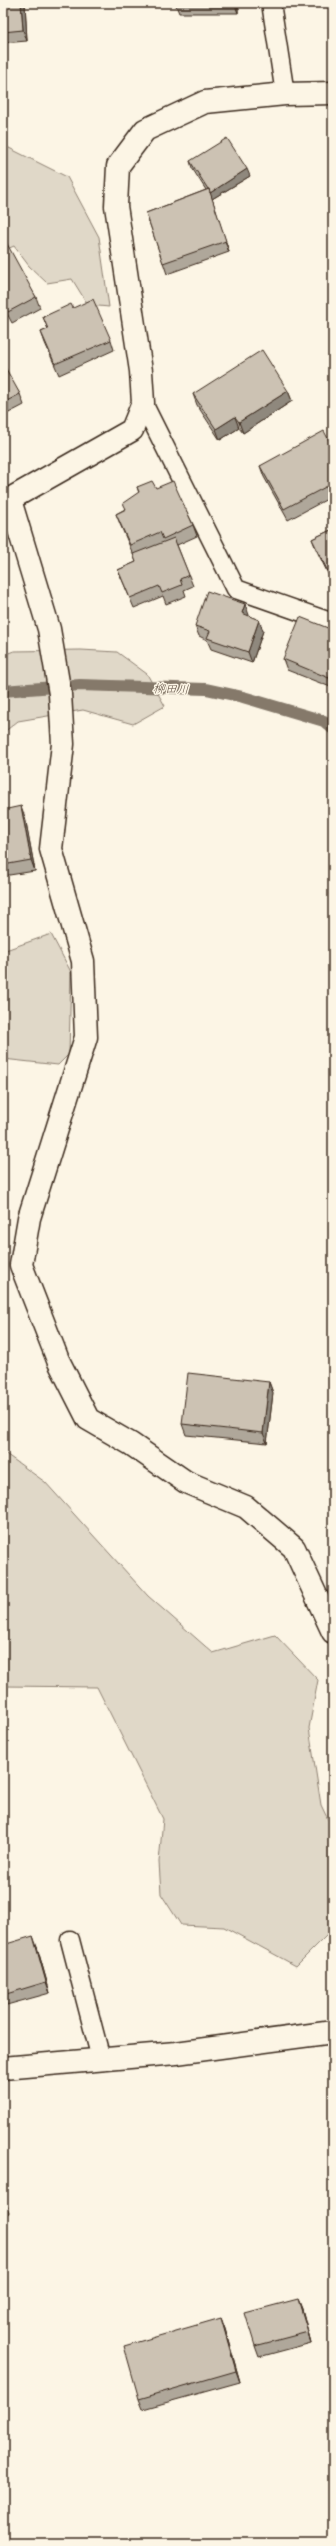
<svg xmlns="http://www.w3.org/2000/svg" width="336" height="2546" viewBox="0 0 336 2546" font-family="'Playpen Sans','Klee One',sans-serif">
<style>
.green{fill:#e0d8c8;stroke:#8e8173}
.lines{fill:none;stroke-linecap:round;stroke-linejoin:round}
.stream{stroke:#85796b;stroke-width:12}
.service-casing{stroke:#3b2a1e;stroke-width:21}
.minor-casing{stroke:#3b2a1e;stroke-width:25}
.service{stroke:#fcf5e5;stroke-width:18}
.minor{stroke:#fcf5e5;stroke-width:22}
.wall{fill:#afa79a;stroke:#3b2a1e}
.shaded-wall{fill:#8f887d;stroke:#3b2a1e}
.building{fill:#ccc2b3;stroke:#3b2a1e}
.labels{text-anchor:middle;dominant-baseline:central;stroke-width:3;stroke-linejoin:round;paint-order:stroke}
.water-label{font-size:12px;font-style:italic;fill:#605144;stroke:#fcf5e5}
</style>
<rect width="100%" height="100%" fill="#fcf5e5"/>
<filter id="ink" filterUnits="userSpaceOnUse"><feTurbulence type="fractalNoise" baseFrequency=".025" numOctaves="2"/><feDisplacementMap in="SourceGraphic" scale="8" xChannelSelector="R" yChannelSelector="G"/><feConvolveMatrix kernelMatrix="1 2 1 2 8 2 1 2 1" color-interpolation-filters="sRGB"/></filter>
<g filter="url(#ink)">
<path class="green" d="M3 145 67 177 99 237 109 307 88 305 72 279 47 283 29 266 14 246 3 251Z
M81 650 117 652 147 674 165 706 133 724 83 710 18 721 3 733V655L14 651Z
M51 934 71 972 69 1054 58 1065 3 1059V951Z
M3 1452 45 1482 148 1596 213 1653 275 1635 318 1680 309 1728 321 1805 333 1830V1929L296 1966 224 1927 181 1925 161 1894 159 1862 163 1819 97 1687 3 1686Z"/>
<g class="lines">
<path class="stream" d="M3 691 80 685 206 689 243 697 324 721 333 729"/>
<defs>
<path id="service" d="M271 3 285 94
M143 403 236 589 333 623
M70 1940 101 2059"/>
<path id="minor" d="M10 500 49 629 60 694 63 744 51 849 83 961 86 1037 29 1218 21 1265 58 1360 88 1419 131 1444 186 1482 246 1507 294 1548 333 1632
M3 503 132 430 143 403 141 371 116 206 118 166 145 130 205 102 285 94 333 93
M3 2068 176 2053 333 2032"/>
</defs>
<use href="#service" class="service-casing"/>
<use href="#minor" class="minor-casing"/>
<use href="#service" class="service"/>
<use href="#minor" class="minor"/>
</g>
<path class="wall" d="M3 3H25L27 41 3 43Z
M175 3H238V13H179Z
M190 161 250 176 212 199 229 252 167 274 146 213 206 190 192 168Z
M3 244 36 297 40 308 12 323 3 306Z
M73 308 111 340 114 350 59 375 45 343 41 332 48 329 43 317Z
M3 368 20 394 24 405 3 416Z
M288 391 292 401 243 433 239 428 220 440 197 405 193 394Z
M333 448V496L288 520 264 477 260 466Z
M137 487 156 488 193 525 197 536 177 545 193 586 184 590 186 596 166 604 163 596 134 608 118 570 136 562 133 554 120 524 116 514 125 509 139 493Z
M333 529V584L316 549 312 539Z
M249 615 248 616 259 620 263 631 252 663 211 649 207 640 199 636 195 626Z
M333 630V688L287 670 283 659Z
M3 807 4 810 25 817 35 871 3 876Z
M269 1382 273 1393 267 1443 186 1435 182 1424Z
M3 1945 37 1947 50 1993 3 2006Z
M3 2197 9 2213 3 2215Z
M298 2299 302 2309 311 2343 259 2357 255 2346Z
M221 2318 225 2329 240 2382 143 2409 139 2399Z"/>
<path class="shaded-wall" d="M21 3H25L27 41 23 30Z
M234 3H238V13Z
M247 169 250 176 212 199 229 252 210 193Z
M288 391 292 401 243 433 239 422Z
M235 417 239 428 220 440 216 429Z
M245 604 249 615 245 624 242 613Z
M259 620 263 631 252 663 248 652Z
M333 668V688L329 678Z
M21 806 25 817 35 871 31 860Z
M269 1382 273 1393 267 1443 263 1433Z
M33 1936 37 1947 50 1993 46 1982Z
M298 2299 302 2309 311 2343 308 2332Z
M221 2318 225 2329 240 2382 236 2371Z"/>
<path class="building" d="M3 3H21L23 30 3 32Z
M227 138 247 169 210 193 209 189H208L190 161Z
M209 189 226 241 163 263 146 213Z
M6 242 36 297 8 312 3 303V244Z
M93 299 111 340 55 364 41 332 48 329 43 317 71 304 73 308Z
M262 350 288 391 239 422 235 417 216 429 193 394Z
M5 367 20 394 3 403V368Z
M324 431 333 448V483L284 509 260 466Z
M152 481 156 488 173 481 193 525 163 539 160 532 130 545 116 514 126 509 123 503 139 492 137 487Z
M333 529V582L312 539Z
M174 538 189 575 180 579 182 585 162 593 159 586 130 598 118 570 136 562 133 554Z
M207 591 245 604 242 613 259 620 248 652 207 638 210 631 195 626Z
M300 617 333 630V668L329 678 283 659Z
M21 806 31 860 3 865V810Z
M188 1373 269 1382 263 1433 182 1424Z
M33 1936 46 1982 3 1995V1945Z
M298 2299 308 2332 255 2346 245 2313Z
M221 2318 236 2371 139 2399 124 2346Z"/>
</g>
<g class="labels">
<g class="water-label">
<text transform="translate(171 688) rotate(2)">柳田川</text>
</g>
</g>
<rect width="336" height="2546" fill="none" stroke="#fcf5e5" stroke-width="16"/>
<rect x="8" y="8" width="320" height="2530" fill="none" stroke="#3b2a1e" stroke-width="1.5" filter="url(#ink)"/>
</svg>
